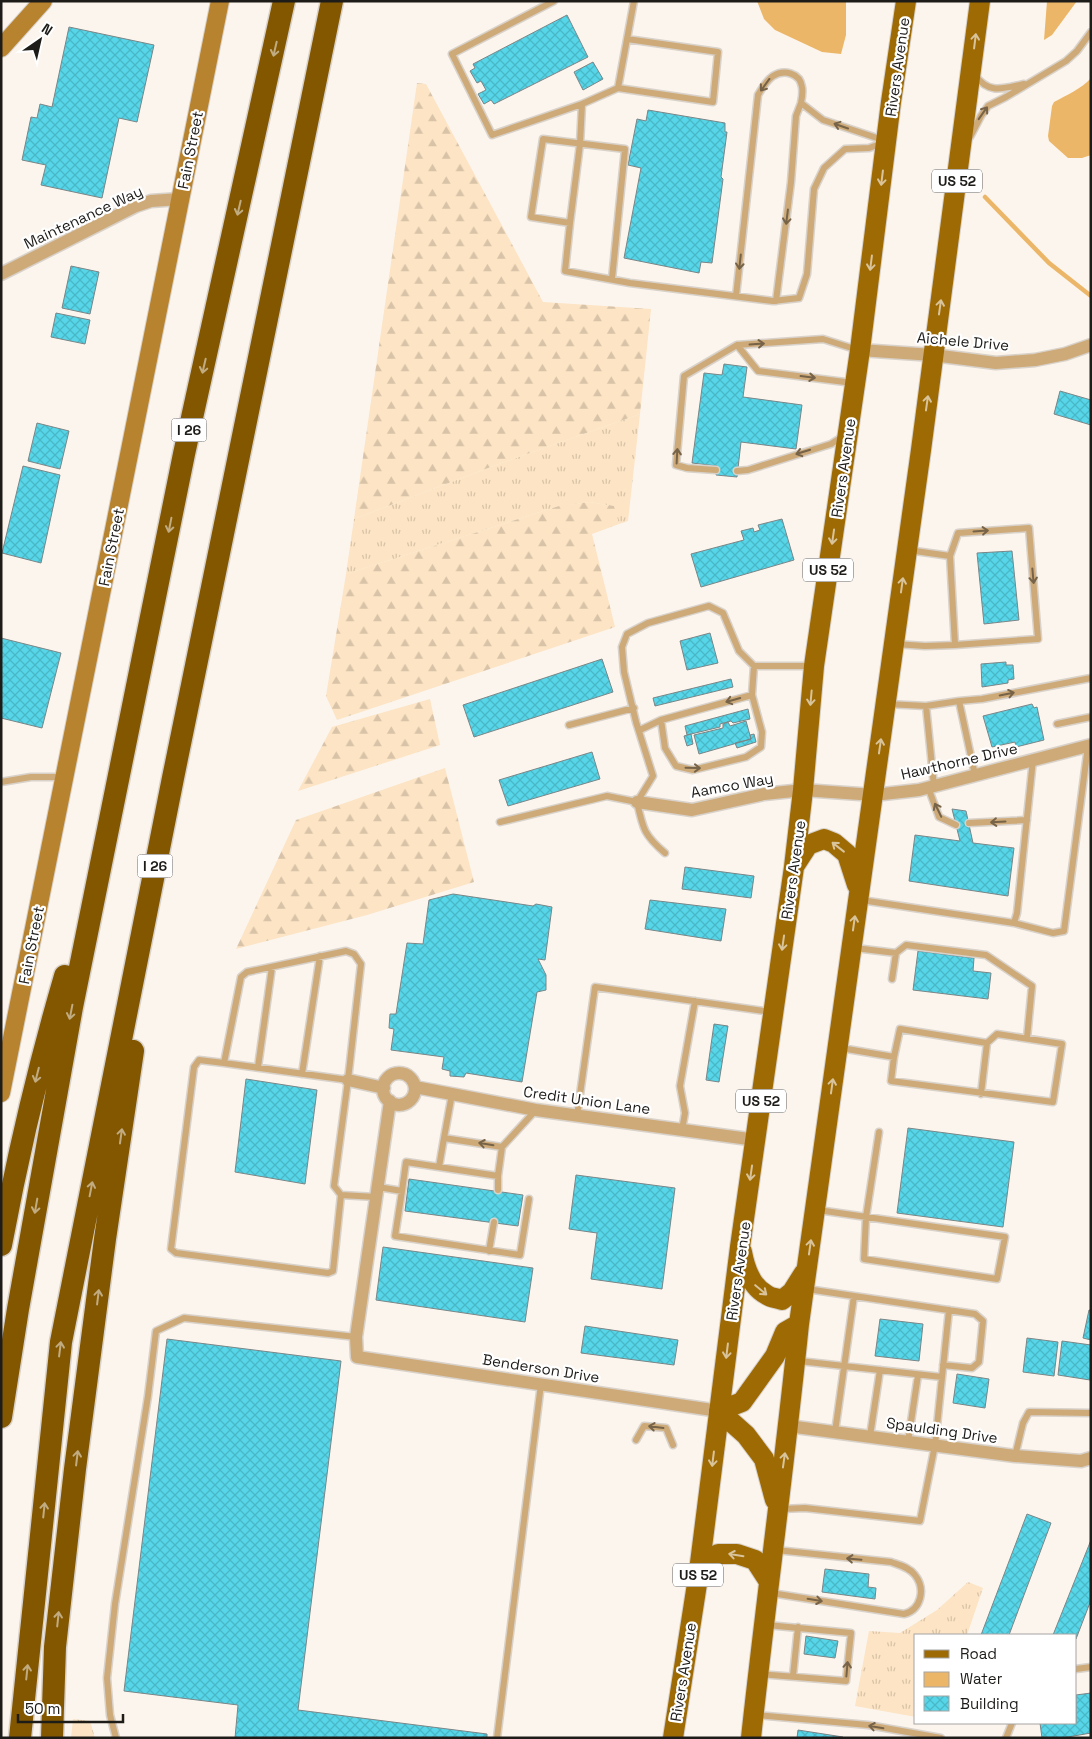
<svg xmlns="http://www.w3.org/2000/svg" width="1092" height="1739" viewBox="0 0 1092 1739" font-family="'Space Grotesk',sans-serif">
<style>
.grass{fill:url(#grass-tufts)}
.forest{fill:url(#forest-firs)}
.water{fill:#ecb669}
.lines{fill:none;stroke-linecap:round;stroke-linejoin:round}
.stream{stroke:#ecb669;stroke-width:4.5}
.building{fill:url(#building-cross-hatch);stroke:#7a8587}
.lane-casing{stroke:#d8d2cb;stroke-width:9}
.street-casing{stroke:#d8d2cb;stroke-width:15}
.secondary-casing{stroke:#d8d2cb;stroke-width:20}
.primary-casing{stroke:#d8d2cb;stroke-width:22}
.highway-casing{stroke:#d8d2cb;stroke-width:25}
.lane{stroke:#ceaa78;stroke-width:6}
.street{stroke:#ceaa78;stroke-width:12}
.secondary{stroke:#b8832e;stroke-width:18}
.primary{stroke:#9e6a04;stroke-width:20}
.highway{stroke:#835700;stroke-width:22}
.oneway{stroke:#d8c39b}
.oneway2{stroke:#c1ab80}
.oneway3{stroke:#766348}
.labels{text-anchor:middle;dominant-baseline:central;stroke-width:4.5;stroke-linejoin:round;paint-order:stroke}
.shield{fill:#fff;stroke:#62605e;stroke-width:1}
.shield-label{font-size:14px;font-weight:bold;fill:#1e1c19}
.street-label{font-size:15px;fill:#1e1c19;stroke:#fff}
</style>
<defs>
<pattern id="grass-tufts" width="24" height="20" patternUnits="userSpaceOnUse" patternTransform="scale(1.25)"><rect width="24" height="20" fill="#fce4c4"/><path d="M3 7l-1-3M5 7V3M7 7l1-3M15 17l-1-3M17 17v-4M19 17l1-3" fill="none" stroke="#d8c3a8"/></pattern>
<pattern id="forest-firs" width="22" height="20" patternUnits="userSpaceOnUse" patternTransform="scale(1.25)"><rect width="22" height="20" fill="#fce4c4"/><path d="M5 1l3.5 6h-7zM16 11l3.5 6h-7z" fill="#d8c3a8"/></pattern>
<pattern id="building-cross-hatch" width="8" height="8" patternUnits="userSpaceOnUse" patternTransform="scale(1.25)"><rect width="8" height="8" fill="#56d6e8"/><path d="M0 0l8 8M0 8l8-8" fill="none" stroke="#4ab7c6"/></pattern>
</defs>
<rect width="100%" height="100%" fill="#fcf5ed"/>
<path class="grass" d="M640 414 628 521 619 524 613 506 589 502 556 507 346 574 354 519 496 465Z
M968 1582 983 1588 967 1635H916V1717L855 1706 869 1631 900 1633 937 1610Z
M73 1719 90 1721 95 1738H71Z"/>
<path class="forest" d="M417 83 426 84 543 302 651 309 640 414 496 465 354 519Z
M589 502 614 506 619 524 592 534 615 627 337 720 326 696 346 574 559 506Z
M430 699 440 745 298 791 332 727Z
M445 768 474 882 367 915 236 949 296 820Z"/>
<path class="water" d="M757 1H846V35L841 54 822 52 775 30 764 19Z
M1047 1H1077L1052 35 1044 40Z
M1091 78V155L1082 158H1068L1049 141 1048 136 1052 106 1054 102C1067 95 1081 89 1091 78Z"/>
<g class="lines">
<path class="stream" d="M985 197 1049 263 1091 296"/>
</g>
<path class="building" d="M567 15 588 57 494 104 491 100 484 104 478 94 486 90 481 81 477 83 470 71 475 68 473 64Z
M69 27 154 45 137 122 119 118 102 198 41 185 46 165 22 160 31 117 37 118 40 104 52 107Z
M593 62 603 79 583 90 574 72Z
M648 110 725 123V132H727L721 177 723 179 712 263 701 262 699 273 624 258 641 168 628 165 637 119 646 121Z
M71 266 99 272 90 314 62 308Z
M56 313 90 320 85 344 51 337Z
M724 364 747 367 743 397 802 405 796 449 741 442 737 477 716 475 717 466 692 463 704 373 722 375Z
M1060 391 1091 400V425L1054 414Z
M37 423 69 431 60 469 28 461Z
M23 466 60 475 41 563 2 553Z
M782 519 794 560 701 587 691 554 744 540 741 531 753 528 754 532 760 530 758 525Z
M1012 551 1019 620 984 624 977 553Z
M710 633 718 663 687 670 680 641Z
M1 638 61 653 42 728 1 718Z
M602 659 613 692 474 737 463 705Z
M1006 662V665H1013L1014 679 1008 680V683L982 687 981 664Z
M731 679 733 687 655 706 653 698Z
M1032 704 1034 708 1037 707 1044 740 1016 747 1015 742 992 747 983 716Z
M748 709 750 719 733 723 731 721 720 724V727L687 735 685 726Z
M746 721 751 739 699 754 694 735 723 728V724L728 722 730 726Z
M691 734 693 744 687 746 684 736Z
M754 734 756 742 737 748 735 743 751 739 750 735Z
M592 752 600 779 508 806 499 780Z
M952 809 966 811 973 843 1014 848 1008 896 909 881 915 835 960 841Z
M685 867 754 876 751 898 682 889Z
M453 894 533 906 536 904 552 907 545 960 538 959 546 975V990L537 992 522 1082 466 1073 464 1077 450 1076V1071L442 1069 444 1057 391 1050 394 1029 389 1028 390 1014H396L407 943 423 944 429 900Z
M650 900 726 909 721 941 645 929Z
M918 951 974 958 973 971 991 973 988 999 913 990Z
M714 1024 728 1026 719 1082 706 1080Z
M246 1079 317 1090 305 1184 235 1172Z
M908 1128 1014 1142 1003 1227 897 1213Z
M576 1175 675 1188 662 1289 591 1279 597 1233 569 1229Z
M409 1179 523 1195 518 1226 405 1211Z
M383 1247 533 1268 525 1322 376 1300Z
M1089 1310H1091V1340L1083 1338Z
M880 1319 923 1324 919 1361 875 1356Z
M585 1326 678 1340 674 1365 581 1353Z
M1027 1338 1058 1342 1054 1376 1023 1372Z
M167 1339 341 1361 298 1710 487 1734V1738H235L238 1705 124 1691Z
M1062 1341 1091 1345 1090 1380 1058 1375Z
M957 1374 989 1379 985 1408 953 1403Z
M1027 1514 1051 1523 1009 1635H981Z
M1091 1540V1600L1076 1639V1635H1053Z
M825 1569 869 1574 868 1587 876 1588 875 1599 822 1592Z
M806 1636 838 1641 835 1658 804 1654Z
M1091 1693V1733L1062 1738H1042L1040 1723H1076V1695Z
M798 1730 843 1737 842 1738H797Z"/>
<g class="lines">
<defs>
<path id="lane" d="M554 1 452 54 492 135 582 104 580 144 570 223
M975 75C989 95 1004 88 1024 84
M618 88 634 1
M582 104 618 88 713 102 718 52 627 39
M970 137 981 116 988 106 1006 97 1066 61 1077 51 1091 32
M612 279 625 149 543 139 531 217 570 223 565 271 630 283 773 301 799 298 807 274 814 189 824 168 845 149 869 148 883 143
M736 296 758 95C762 88 767 80 773 76 784 69 800 73 802 87 803 92 802 98 801 103
M776 301 791 182 796 116 801 103 823 120 883 140
M737 345 758 371 853 383
M716 470 687 468 676 465 684 376 737 345 823 339 858 350
M737 471 748 470 831 444 842 437
M950 556 958 533 1029 528 1038 639 955 645
M895 644 925 646 955 645 950 556 908 550
M959 701 982 699 1091 678
M887 704 926 706 959 701 975 775
M926 706 934 786
M661 720 665 748 676 766 693 770 746 757 761 747 762 732 752 695
M1057 724 1091 717
M569 725 634 708
M640 730 661 720 752 695 754 666
M1 782 31 777H64
M928 787 939 817 956 825
M500 822 607 796 637 802
M969 823 1027 820
M665 853C644 835 643 829 637 802L653 776 636 722 624 672 622 647 627 634 648 623 709 606 723 613 739 651 754 666H812
M861 900 1014 923 1017 913 1033 760
M1014 923 1053 933 1064 931 1088 746
M855 948 896 953
M346 951 354 954 361 964 348 1080 334 1186 341 1195 333 1271 328 1273 176 1253 171 1249 194 1067 199 1060 224 1063 241 977 247 972Z
M892 979 896 953 906 945 986 955 1032 986 1027 1038
M841 1048 894 1057 891 1081 1053 1102 1062 1044 997 1034 987 1043 900 1029 894 1057
M224 1063 348 1080
M258 1067 272 967
M302 1074 320 956
M452 1094 444 1138 502 1147 536 1110
M981 1094 987 1043
M577 1116 595 987 771 1012
M682 1130 685 1113 680 1086 695 1001
M439 1167 444 1138
M378 1187 402 1191 395 1236 520 1255 529 1199
M498 1190V1176
M402 1191 406 1162 498 1176 502 1147
M341 1195 376 1197
M818 1210 1005 1237 997 1279 864 1259 866 1217 879 1132
M489 1251 494 1222
M807 1289 975 1314 983 1321 979 1362 972 1368 943 1365
M799 1361 942 1377
M835 1432 854 1296
M870 1436 880 1370
M636 1440 644 1426 666 1428 673 1445
M908 1442 918 1375
M1015 1456 1023 1423 1029 1412 1091 1413
M781 1509 805 1508 920 1521 935 1445 949 1310
M771 1593 904 1614C921 1610 926 1589 915 1575 909 1567 899 1565 891 1562L776 1550
M1076 1669 1091 1667
M760 1674 846 1681 851 1633 767 1625
M793 1676 798 1627
M757 1715 868 1725 941 1738
M116 1738 110 1715 107 1678 115 1604 148 1396 156 1331 184 1318 356 1337
M497 1738 541 1384
M1006 1738 1012 1723"/>
<path id="street" d="M1 274 136 206 151 201 180 199
M860 350 933 355 996 363 1035 360 1065 354 1091 345
M637 802 692 810 764 794 803 790 874 795 919 790 1091 745
M383 1089a16 16 0 1 1 32 0a16 16 0 1 1-32 0Z
M348 1080 384 1088
M415 1087 536 1110 756 1140
M390 1101 356 1337 357 1357 719 1411
M788 1426 1015 1456 1081 1461 1091 1458"/>
<path id="secondary" d="M1 48 43 1
M1 1093 220 1"/>
<path id="primary" d="M795 865 808 845 824 839 834 843 847 854 857 885
M742 1252C745 1268 751 1287 767 1295 771 1298 777 1298 782 1300L792 1292 804 1273
M719 1411 742 1402 775 1356 785 1332 799 1324
M719 1411 746 1435 764 1459 775 1500
M699 1571 718 1554H737L755 1560 768 1580
M673 1738 699 1571 740 1247 794 867 803 790 814 666 860 350 891 102 906 1
M751 1738C766 1600 785 1462 799 1324L921 450 980 1"/>
<path id="highway" d="M1 1245C18 1154 39 1065 65 976
M1 1417 18 1309 72 1007 184 454 284 1
M20 1738 61 1342 173 778 332 1
M52 1738 55 1647 75 1469 105 1239 133 1051"/>
</defs>
<use href="#lane" class="lane-casing"/>
<use href="#street" class="street-casing"/>
<use href="#secondary" class="secondary-casing"/>
<use href="#primary" class="primary-casing"/>
<use href="#highway" class="highway-casing"/>
<use href="#lane" class="lane"/>
<use href="#street" class="street"/>
<use href="#secondary" class="secondary"/>
<use href="#primary" class="primary"/>
<use href="#highway" class="highway"/>
</g>
<defs><path id="oneway-shaft" d="M-6 0H5M1.5-3L5.5 0L1.5 3" fill="none" stroke-width="1.6" stroke-linecap="round" stroke-linejoin="round" transform="scale(1.25)"/></defs>
<g class="oneway">
<use href="#oneway-shaft" transform="translate(975 41) rotate(-83)"/>
<use href="#oneway-shaft" transform="translate(882 178) rotate(97)"/>
<use href="#oneway-shaft" transform="translate(871 263) rotate(97)"/>
<use href="#oneway-shaft" transform="translate(940 307) rotate(-82)"/>
<use href="#oneway-shaft" transform="translate(927 403) rotate(-82)"/>
<use href="#oneway-shaft" transform="translate(833 537) rotate(98)"/>
<use href="#oneway-shaft" transform="translate(902 585) rotate(-82)"/>
<use href="#oneway-shaft" transform="translate(811 698) rotate(95)"/>
<use href="#oneway-shaft" transform="translate(880 746) rotate(-82)"/>
<use href="#oneway-shaft" transform="translate(838 847) rotate(-142)"/>
<use href="#oneway-shaft" transform="translate(854 923) rotate(-82)"/>
<use href="#oneway-shaft" transform="translate(783 943) rotate(98)"/>
<use href="#oneway-shaft" transform="translate(832 1086) rotate(-82)"/>
<use href="#oneway-shaft" transform="translate(751 1173) rotate(98)"/>
<use href="#oneway-shaft" transform="translate(810 1247) rotate(-82)"/>
<use href="#oneway-shaft" transform="translate(761 1290) rotate(40)"/>
<use href="#oneway-shaft" transform="translate(727 1351) rotate(97)"/>
<use href="#oneway-shaft" transform="translate(713 1459) rotate(97)"/>
<use href="#oneway-shaft" transform="translate(784 1460) rotate(-82)"/>
<use href="#oneway-shaft" transform="translate(736 1555) rotate(-171)"/>
</g>
<g class="oneway2">
<use href="#oneway-shaft" transform="translate(275 49) rotate(103)"/>
<use href="#oneway-shaft" transform="translate(239 208) rotate(103)"/>
<use href="#oneway-shaft" transform="translate(204 366) rotate(103)"/>
<use href="#oneway-shaft" transform="translate(170 525) rotate(101)"/>
<use href="#oneway-shaft" transform="translate(71 1012) rotate(101)"/>
<use href="#oneway-shaft" transform="translate(37 1075) rotate(104)"/>
<use href="#oneway-shaft" transform="translate(121 1136) rotate(-82)"/>
<use href="#oneway-shaft" transform="translate(91 1189) rotate(-79)"/>
<use href="#oneway-shaft" transform="translate(36 1206) rotate(100)"/>
<use href="#oneway-shaft" transform="translate(98 1297) rotate(-83)"/>
<use href="#oneway-shaft" transform="translate(60 1349) rotate(-83)"/>
<use href="#oneway-shaft" transform="translate(77 1458) rotate(-83)"/>
<use href="#oneway-shaft" transform="translate(44 1510) rotate(-84)"/>
<use href="#oneway-shaft" transform="translate(58 1619) rotate(-84)"/>
<use href="#oneway-shaft" transform="translate(27 1672) rotate(-84)"/>
</g>
<g class="oneway3">
<use href="#oneway-shaft" transform="translate(765 85) rotate(126)"/>
<use href="#oneway-shaft" transform="translate(983 113) rotate(-55)"/>
<use href="#oneway-shaft" transform="translate(841 126) rotate(-161)"/>
<use href="#oneway-shaft" transform="translate(787 217) rotate(97)"/>
<use href="#oneway-shaft" transform="translate(740 262) rotate(96)"/>
<use href="#oneway-shaft" transform="translate(757 344) rotate(-4)"/>
<use href="#oneway-shaft" transform="translate(808 377) rotate(7)"/>
<use href="#oneway-shaft" transform="translate(803 452) rotate(163)"/>
<use href="#oneway-shaft" transform="translate(677 456) rotate(-87)"/>
<use href="#oneway-shaft" transform="translate(981 531) rotate(-4)"/>
<use href="#oneway-shaft" transform="translate(1033 576) rotate(85)"/>
<use href="#oneway-shaft" transform="translate(1007 694) rotate(-11)"/>
<use href="#oneway-shaft" transform="translate(733 700) rotate(164)"/>
<use href="#oneway-shaft" transform="translate(693 768) rotate(1)"/>
<use href="#oneway-shaft" transform="translate(938 810) rotate(-116)"/>
<use href="#oneway-shaft" transform="translate(998 822) rotate(177)"/>
<use href="#oneway-shaft" transform="translate(486 1144) rotate(-171)"/>
<use href="#oneway-shaft" transform="translate(656 1427) rotate(-173)"/>
<use href="#oneway-shaft" transform="translate(854 1559) rotate(-175)"/>
<use href="#oneway-shaft" transform="translate(815 1600) rotate(9)"/>
<use href="#oneway-shaft" transform="translate(847 1669) rotate(-85)"/>
<use href="#oneway-shaft" transform="translate(876 1727) rotate(-171)"/>
</g>
<g class="labels">
<g class="shield">
<rect x="932" y="169.5" width="50" height="23" rx="4"/>
<rect x="171.5" y="418.5" width="35" height="23" rx="4"/>
<rect x="803" y="558.5" width="50" height="23" rx="4"/>
<rect x="137.5" y="854.5" width="35" height="23" rx="4"/>
<rect x="736" y="1089.5" width="50" height="23" rx="4"/>
<rect x="673" y="1563.5" width="50" height="23" rx="4"/>
</g>
<g class="shield-label">
<text x="957" y="181">US 52</text>
<text x="189" y="430">I 26</text>
<text x="828" y="570">US 52</text>
<text x="155" y="866">I 26</text>
<text x="761" y="1101">US 52</text>
<text x="698" y="1575">US 52</text>
</g>
<g class="street-label">
<text transform="translate(897 67) rotate(-82)">Rivers Avenue</text>
<text transform="translate(190 150) rotate(-79)">Fain Street</text>
<text transform="translate(83 217) rotate(-25)">Maintenance Way</text>
<text transform="translate(963 341) rotate(5)">Aichele Drive</text>
<text transform="translate(843 468) rotate(-82)">Rivers Avenue</text>
<text transform="translate(111 547) rotate(-79)">Fain Street</text>
<text transform="translate(959 761) rotate(-13)">Hawthorne Drive</text>
<text transform="translate(732 785) rotate(-10)">Aamco Way</text>
<text transform="translate(793 870) rotate(-82)">Rivers Avenue</text>
<text transform="translate(31 945) rotate(-79)">Fain Street</text>
<text transform="translate(587 1100) rotate(8)">Credit Union Lane</text>
<text transform="translate(738 1271) rotate(-82)">Rivers Avenue</text>
<text transform="translate(541 1368) rotate(9)">Benderson Drive</text>
<text transform="translate(942 1430) rotate(8)">Spaulding Drive</text>
<text transform="translate(683 1672) rotate(-81)">Rivers Avenue</text>
</g>
</g>
<rect width="1092" height="1739" fill="none" stroke="#1e1c19" stroke-width="5"/>
<rect x="914" y="1634" width="162" height="90" fill="#ffffff" stroke="#a5a4a3"/>
<rect x="924" y="1650" width="25" height="8" fill="#9e6a04" stroke="#a5a4a3"/>
<text x="960" y="1659" font-size="15" fill="#1e1c19">Road</text>
<rect x="924" y="1672" width="25" height="15" fill="#ecb669" stroke="#a5a4a3"/>
<text x="960" y="1684" font-size="15" fill="#1e1c19">Water</text>
<rect x="924" y="1696" width="25" height="15" fill="url(#building-cross-hatch)" stroke="#a5a4a3"/>
<text x="960" y="1709" font-size="15" fill="#1e1c19">Building</text>
<g transform="translate(40 40) rotate(34)" stroke="#ffffff" stroke-width="4" paint-order="stroke">
<path d="M0-4L9 19L0 12L-9 19Z" fill="#1e1c19"/>
<text y="-8" font-size="14" font-weight="bold" text-anchor="middle" fill="#1e1c19">N</text>
</g>
<path d="M18 1714v8h105v-8" fill="none" stroke="#1e1c19" stroke-width="2.5"/>
<text x="25" y="1714" font-size="15" fill="#1e1c19" stroke="#ffffff" stroke-width="4" paint-order="stroke">50 m</text>
</svg>
